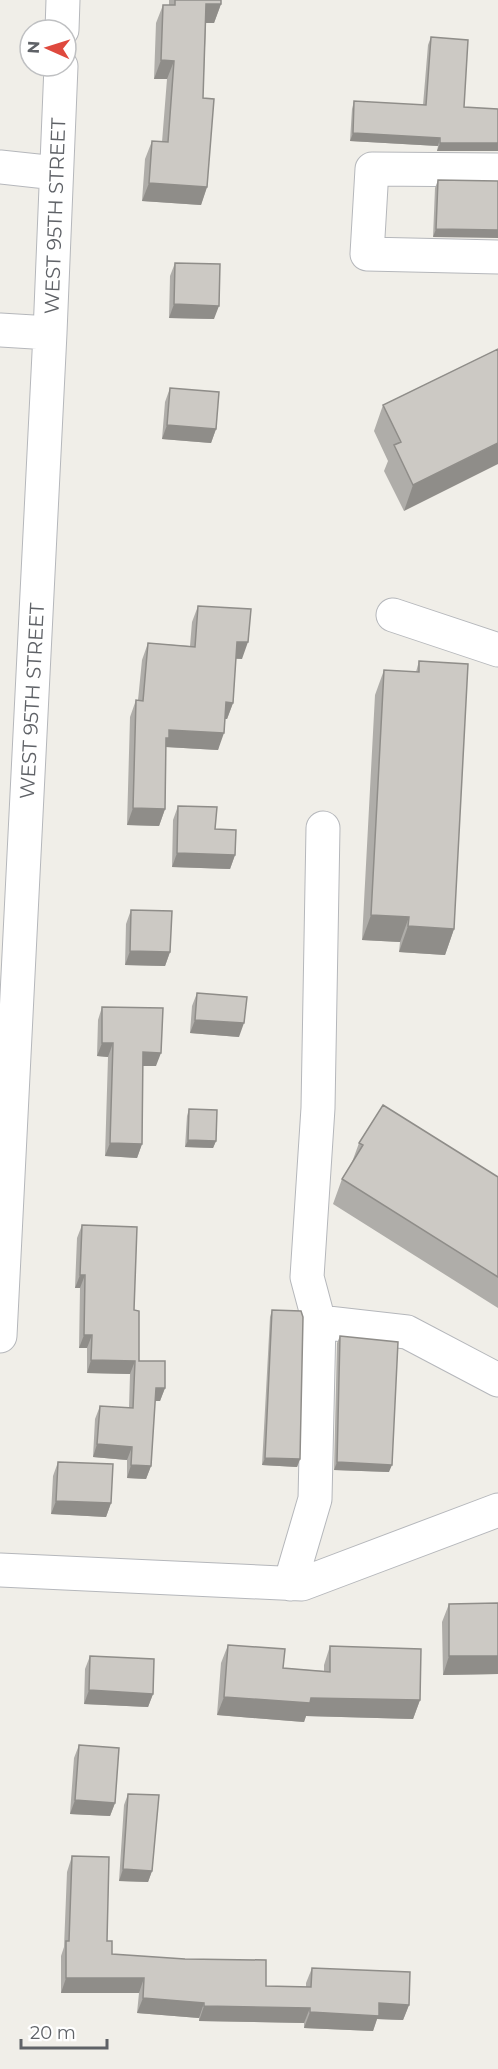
<svg xmlns="http://www.w3.org/2000/svg" width="498" height="2069" viewBox="0 0 498 2069" font-family="Montserrat,sans-serif">
<style>
.lines{fill:none;stroke-linecap:round;stroke-linejoin:round}
.minor-casing{stroke:#b5b7bb;stroke-width:35}
.minor{stroke:#fff;stroke-width:33}
.wall{fill:#afada9}
.shaded-wall{fill:#8f8d89}
.building{fill:#ccc9c4;stroke:#8f8d89;stroke-width:1.5}
.labels{text-anchor:middle;dominant-baseline:central;stroke-width:5;stroke-linejoin:round;paint-order:stroke}
.street-label{font-size:20px;fill:#5f6267;stroke:#fff}
</style>
<rect width="100%" height="100%" fill="#f0eee8"/>
<g class="lines">
<defs>
<path id="minor" d="M62 30 63 0
M0 167 56 173
M498 170 372 169 367 254 498 257
M0 330 50 333
M393 615 498 650
M319 1322 307 1277 318 1108 323 828
M0 1336 50 333 61 66
M0 1570 302 1584 498 1510
M290 1584 315 1499 319 1322 407 1332 498 1380"/>
</defs>
<use href="#minor" class="minor-casing"/>
<use href="#minor" class="minor"/>
</g>
<path class="wall" d="M169 0H221V4L214 23H206L203 98 207 187 201 205 142 201 145 159 152 141 162 142 167 79H154L156 23 163 5H169Z
M431 37 464 107 498 109V151H437L438 146 350 141 352 109 354 101 423 105 428 45Z
M438 180 498 181 433 237 435 188Z
M175 263 214 319 169 318 170 276Z
M498 349 404 511 384 471 388 461 374 431 383 405Z
M170 388 216 429 211 443 162 439 165 402Z
M198 606 242 659H236L233 703 227 719H225L218 750 166 747 165 809 159 826 127 825 130 717 136 700H138L142 660 148 643 190 646 192 622Z
M419 661 454 929 445 955 399 952 400 942 362 940 375 695 384 670 416 672Z
M178 806 215 829 235 855 230 869 172 867 173 820Z
M131 910 170 952 165 966 125 965 126 924Z
M197 993 239 1037 190 1033 192 1006Z
M102 1007 156 1066H143L142 1144 137 1158 105 1156 108 1057 97 1056 98 1020Z
M189 1109 216 1141 213 1148 185 1147 187 1116Z
M359 1143 498 1177V1308L333 1204 342 1179 351 1165Z
M82 1225 134 1310 139 1361 165 1388 160 1401H155L151 1466 146 1479 127 1478V1460L93 1457 95 1419 100 1406 129 1408 130 1374 87 1373V1348H79L80 1288H75L77 1238Z
M272 1310 300 1459 297 1467 262 1465 270 1317Z
M340 1336 389 1472 334 1470 337 1343Z
M58 1462 111 1503 106 1517 51 1514 53 1476Z
M498 1603V1674L443 1675 442 1622 449 1604Z
M228 1645 283 1668 324 1671V1665L330 1646 420 1700 413 1719 306 1716 304 1722 217 1715 221 1663Z
M90 1656 153 1694 148 1707 84 1704 85 1669Z
M79 1745 115 1803 110 1816 70 1814 74 1758Z
M128 1794 152 1871 148 1882 119 1881 124 1805Z
M72 1856 112 1954 266 1986 306 1987V1983L312 1968 409 2005 403 2020 377 2019 373 2031 304 2028V2023L199 2021V2018L137 2013 139 1993H61V1956L64 1947 67 1872Z"/>
<path class="shaded-wall" d="M206 4H221L214 23H200Z
M161 60 174 61 167 79H154Z
M353 133 440 138 438 146 350 141Z
M440 143H498V151H437Z
M149 183 207 187 201 205 142 201Z
M436 229 498 230V238L433 237Z
M174 304 219 306 214 319 169 318Z
M167 425 216 429 211 443 162 439Z
M498 443V464L404 511 413 485Z
M237 642H248L242 659 231 658Z
M226 702 233 703 227 719 220 718Z
M169 730 224 733 218 750 166 747 160 754Z
M133 808 165 809 159 826 127 825Z
M177 853 235 855 230 869 172 867Z
M371 915 409 917 400 942 362 940Z
M408 926 454 929 445 955 399 952Z
M130 951 170 952 165 966 125 965Z
M195 1020 244 1023 239 1037 190 1033Z
M102 1043H113L108 1057 97 1056Z
M143 1052 161 1053 156 1066H138Z
M188 1140 216 1141 213 1148 185 1147Z
M110 1143 142 1144 137 1158 105 1156Z
M80 1275H85L80 1288H75Z
M84 1335H92L87 1348H79Z
M91 1360 135 1361 130 1374 87 1373Z
M156 1388H165L160 1401H152Z
M97 1444 132 1447 127 1460 93 1457Z
M265 1458 300 1459 297 1467 262 1465Z
M337 1462 392 1465 389 1472 334 1470Z
M131 1465 151 1466 146 1479 127 1478Z
M56 1501 111 1503 106 1517 51 1514Z
M449 1656H498V1674L443 1675Z
M89 1690 153 1694 148 1707 84 1704Z
M224 1697 311 1698 420 1700 413 1719 306 1716 304 1722 217 1715Z
M75 1800 115 1803 110 1816 70 1814Z
M123 1869 152 1871 148 1882 119 1881Z
M66 1978H144L139 1993H61Z
M143 1998 204 2003 199 2018 137 2013Z
M379 2003 409 2005 403 2020 377 2019 373 2031 304 2028 310 2012Z
M204 2006 310 2008 304 2023 199 2021Z"/>
<path class="building" d="M175 0H221V4H206L203 98 214 99 207 187 149 183 152 141 168 142 174 61 161 60 163 5H175Z
M431 37 468 40 464 107 498 109V143H440V138L353 133 354 101 426 105Z
M438 180 498 181V230L436 229Z
M175 263 220 264 219 306 174 304Z
M498 349V443L413 485 394 445 401 442 383 405Z
M170 388 219 392 216 429 167 425Z
M198 606 251 609 248 642H237L233 703 226 702 224 733 169 730V738H166L165 809 133 808 136 700 143 701 148 643 195 647Z
M419 661 468 664 454 929 408 926 409 917 371 915 384 670 419 672Z
M178 806 217 807 215 829 236 830 235 855 177 853Z
M131 910 172 911 170 952 130 951Z
M197 993 247 997 244 1023 195 1020Z
M102 1007 163 1008 161 1053 143 1052 142 1144 110 1143 113 1043H102Z
M383 1105 498 1177V1277L342 1179 363 1145 359 1143Z
M189 1109 217 1110 216 1141 188 1140Z
M82 1225 137 1227 134 1310 139 1311V1361H165V1388H156L151 1466 131 1465 132 1447 97 1444 100 1406 133 1408 135 1361 91 1360 92 1335H84L85 1275H80Z
M272 1310 301 1311 303 1317 300 1459 265 1458Z
M340 1336 398 1342 392 1465 337 1462Z
M58 1462 113 1464 111 1503 56 1501Z
M498 1603V1656H449V1604Z
M228 1645 285 1649 283 1668 330 1672V1646L421 1649 420 1700 311 1698 310 1703 224 1697Z
M90 1656 154 1659 153 1694 89 1690Z
M79 1745 119 1748 115 1803 75 1800Z
M128 1794 159 1795 152 1871 123 1869Z
M72 1856 109 1857 107 1941H112V1954L185 1959 266 1960V1986L311 1987 312 1968 410 1972 409 2005 379 2003V2016L310 2012V2008L204 2006V2003L143 1998 144 1978H66V1941H69Z"/>
<g class="labels">
<g class="street-label">
<text transform="translate(55 216) rotate(-88)">WEST 95TH STREET</text>
<text transform="translate(32 701) rotate(-87)">WEST 95TH STREET</text>
</g>
</g>
<g transform="translate(48 48) rotate(273)"><circle r="28" fill="#ffffff" stroke="#bfc0c2" stroke-width="1.5"/>
<path d="M0-4.5L10 22L0 15L-10 22Z" fill="#df493e"/>
<text y="-9" font-size="16" font-weight="bold" text-anchor="middle" fill="#5f6267">N</text>
</g>
<path d="M21 2039v9h86v-9" fill="none" stroke="#5f6267" stroke-width="3"/>
<text x="30" y="2039" font-size="18" fill="#5f6267" stroke="#ffffff" stroke-width="4.5" paint-order="stroke">20 m</text>
</svg>
